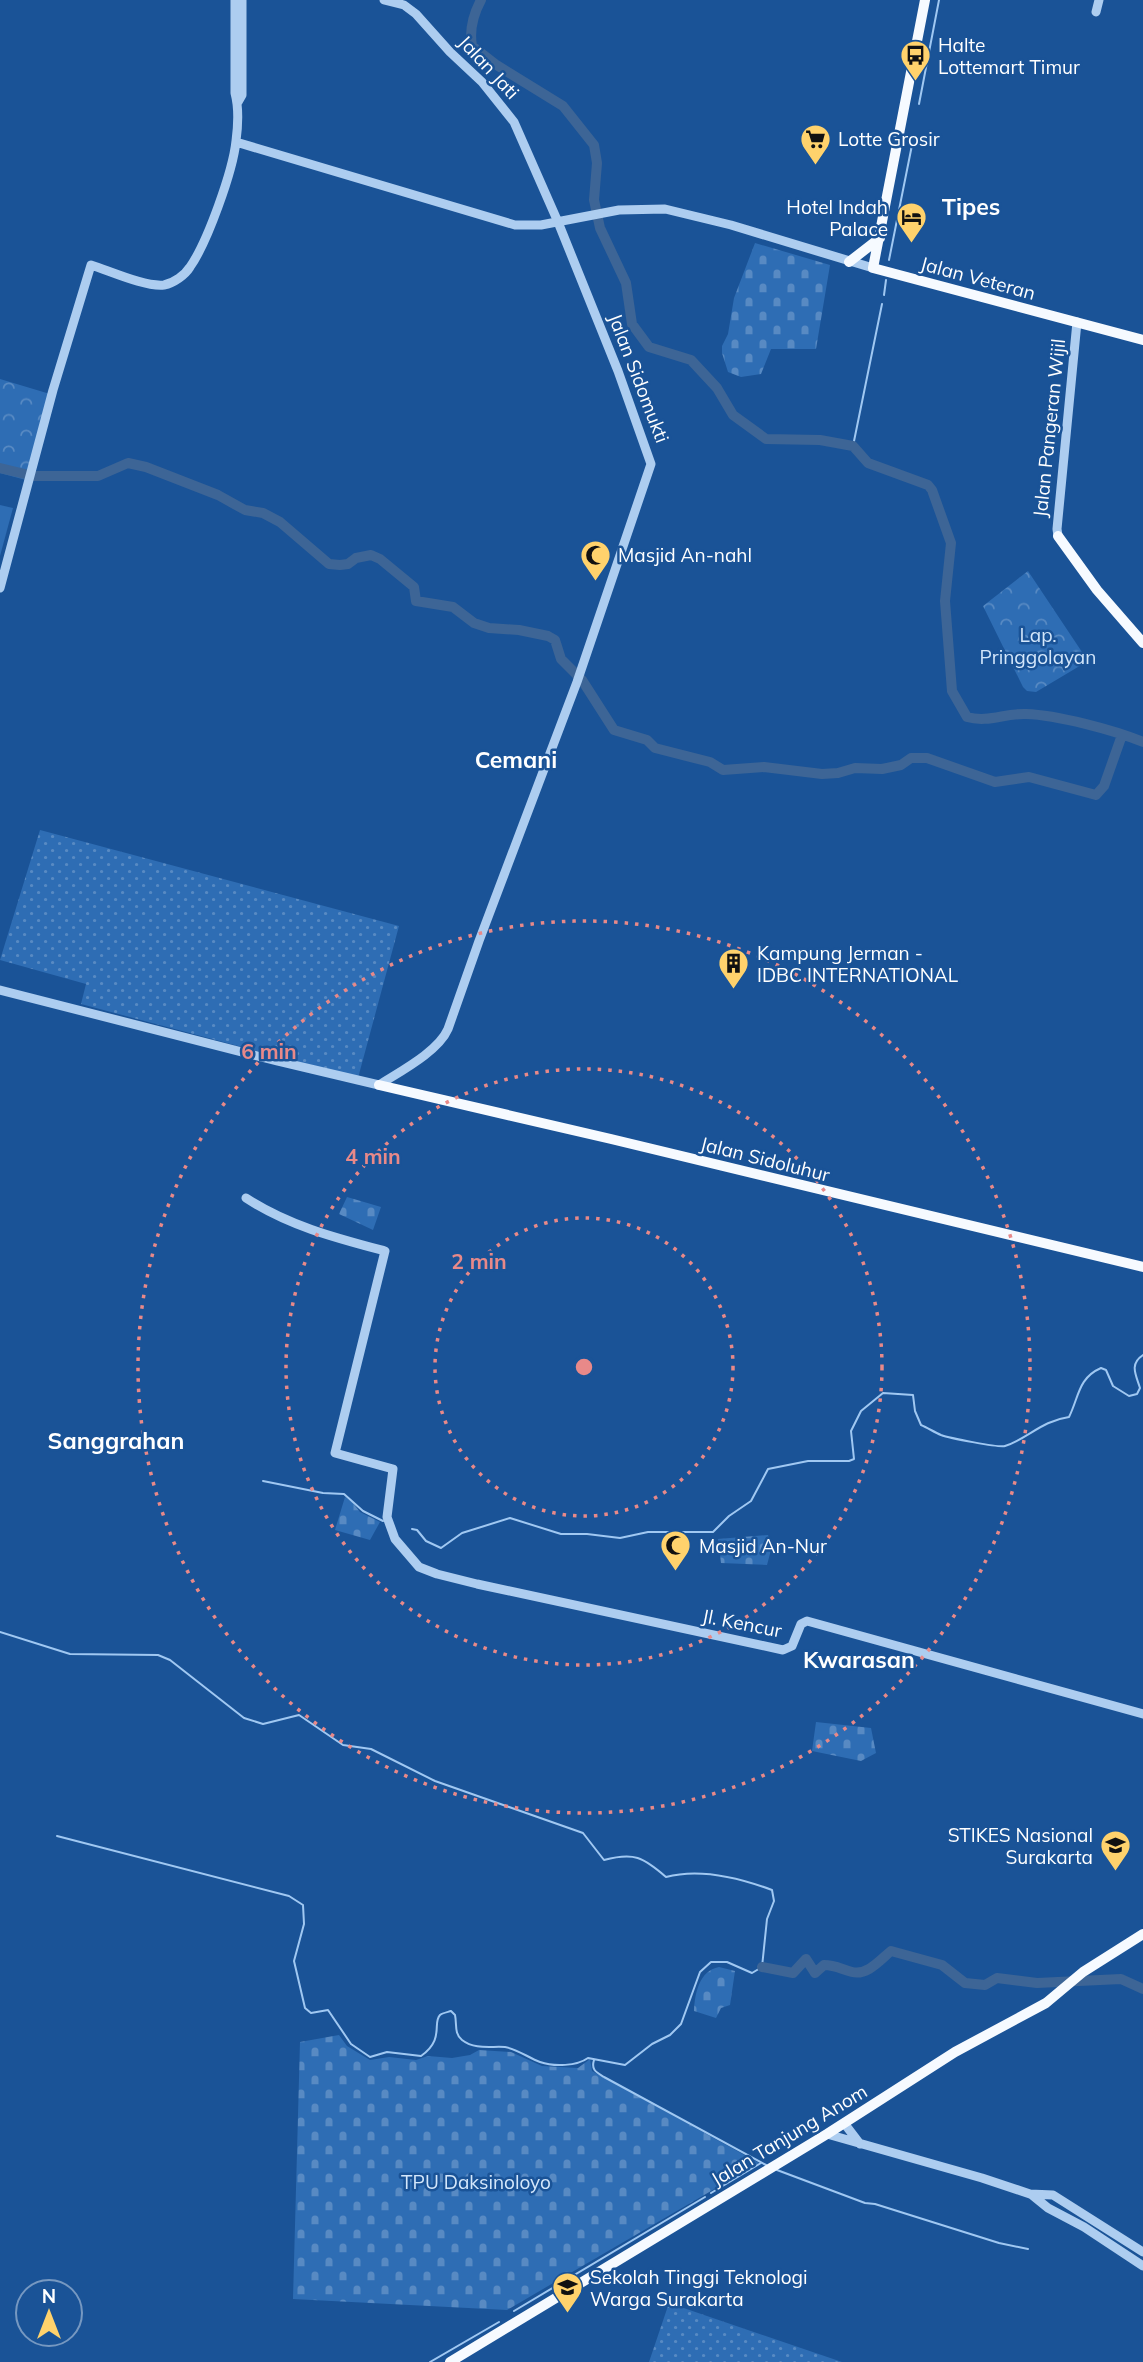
<svg xmlns="http://www.w3.org/2000/svg" width="1143" height="2362" viewBox="0 0 1143 2362" font-family="Mulish,sans-serif">
<style>
.grass{fill:url(#grass-dots)}
.forest{fill:url(#forest-crowns)}
.cemetery{fill:url(#cemetery-stones)}
.pitch{fill:#2e6db4}
.lines{fill:none;stroke-linecap:round;stroke-linejoin:round}
.stream{stroke:#a0c8f2;stroke-width:2}
.river{stroke:#3d6596;stroke-width:10}
.minor{stroke:#adcdf0;stroke-width:9}
.major{stroke:#f6faff;stroke-width:10}
.ring{fill:none;stroke:#e88989;stroke-width:3.5;stroke-dasharray:3.5 7}
.labels{text-anchor:middle;dominant-baseline:central;stroke-width:5;stroke-linejoin:round;paint-order:stroke}
.poi-label{font-size:19px;fill:#fff;stroke:#1a5397;text-anchor:start}
.street-label{font-size:19px;fill:#fff;stroke:#1a5397}
.park-label{font-size:19px;fill:#d4e7fb;stroke:#1a5397}
.quarter-label{font-size:23px;font-weight:bold;fill:#fff;stroke:#1a5397}
.centre{fill:#e88989;stroke:#1a5397;stroke-width:3.5}
.ring-label{font-size:21px;text-anchor:middle;font-weight:bold;fill:#e88989;stroke:#1a5397;stroke-width:5;stroke-linejoin:round;paint-order:stroke}
</style>
<defs>
<pattern id="grass-dots" width="8" height="8" patternUnits="userSpaceOnUse" patternTransform="scale(1.75)"><rect width="8" height="8" fill="#2e6db4"/><path d="M2 2h.1M6 6h.1" fill="none" stroke="#588ac3" stroke-width="1.8" stroke-linecap="round"/></pattern>
<pattern id="forest-crowns" width="20" height="18" patternUnits="userSpaceOnUse" patternTransform="scale(1.75)"><rect width="20" height="18" fill="#2e6db4"/><path d="M2 6a3 3 0 1 1 6 0M12 15a3 3 0 1 1 6 0" fill="none" stroke="#588ac3"/></pattern>
<pattern id="cemetery-stones" width="16" height="16" patternUnits="userSpaceOnUse" patternTransform="scale(1.75)"><rect width="16" height="16" fill="#2e6db4"/><path d="M2 7V4a2 2 0 0 1 4 0v3zM10 15v-3a2 2 0 0 1 4 0v3z" fill="#588ac3"/></pattern>
</defs>
<rect width="100%" height="100%" fill="#1a5397"/>
<path class="grass" d="M40 830 399 926 358 1078 81 1004 86 984 0 960Z
M669 2303 842 2362H649Z"/>
<path class="forest" d="M0 379 50 394 26 480 0 473Z
M1028 571 1088 661 1036 692 1027 691 1023 687 983 606Z"/>
<path class="cemetery" d="M755 243 830 265 816 349H771L761 374 741 377 728 372 722 353V346L728 334 734 298Z
M347 1197 381 1207 373 1230 339 1214Z
M345 1497 352 1502 360 1512 380 1522 370 1540 335 1530Z
M768 1535 772 1546 767 1565 721 1563 718 1539Z
M816 1722 871 1728 876 1753 861 1761 812 1751Z
M719 1967 735 1971 730 2005 721 2008 716 2018 694 2011C695 1993 699 1971 719 1967Z
M339 2035 347 2046 370 2060 389 2057 416 2060 428 2056 452 2058 470 2055 479 2050 511 2052 542 2066 578 2068 590 2059 592 2071 759 2163 507 2310 293 2299 300 2042Z"/>
<path class="pitch" d="M0 505 13 508 0 556Z"/>
<g class="lines">
<path class="stream" d="M919 104 939 0
M889 260 912 145
M884 295 886 280
M853 446 882 304
M263 1481 323 1493 344 1494 363 1511 383 1521
M412 1529 417 1530 426 1541 441 1548 462 1533 510 1518 561 1534H587L620 1538 648 1532H713L729 1516 751 1501 768 1469 808 1461H849L854 1459 851 1431 861 1411 883 1393 913 1395 915 1411 921 1425C928 1428 934 1432 941 1435 949 1438 1000 1448 1005 1446 1029 1438 1041 1421 1069 1417 1079 1397 1078 1378 1101 1368L1106 1370 1113 1386 1129 1396 1137 1394 1140 1388C1136 1375 1129 1364 1143 1355
M0 1632 70 1654 158 1655 170 1660 244 1718 263 1724 299 1715 343 1745 371 1749 435 1781 583 1833 604 1860C634 1852 643 1857 666 1877 699 1868 740 1878 772 1890L774 1901 767 1919 762 1967 752 1973 727 1962H711L700 1972 681 2024 670 2035 652 2044 625 2065 588 2058C577 2066 554 2067 540 2062 529 2058 517 2049 505 2047 491 2046 475 2050 462 2040 454 2034 457 2024 455 2015L451 2011C448 2012 442 2013 440 2015 432 2023 445 2039 421 2056L387 2052 370 2057 351 2044 328 2010 311 2013 305 2008 294 1961 304 1924 303 1905 289 1896 57 1836
M594 2060C591 2070 596 2072 604 2077L766 2165
M777 2170 865 2203 875 2204 999 2243 1028 2249
M711 2193 761 2163
M514 2311 705 2197
M430 2362 499 2322"/>
<path class="river" d="M481 0C473 15 469 29 472 46L495 64 563 106 594 145 597 163 594 200 600 228 626 283 632 324 649 347 691 360 717 388 733 415 766 439 820 440 853 446 868 463 928 485 932 490 951 543 945 601 952 691 967 717C988 723 1005 713 1026 714 1057 715 1114 730 1143 742
M0 468 29 475
M34 476H98L128 463 146 467 218 495 245 510 263 513 280 522 329 564 340 565 348 564 356 558 371 555 380 559 414 587 416 601 453 607 474 623 489 628 519 630 548 636 555 640 561 659 582 680 614 730 647 740 655 748 710 762 723 770 764 767 822 774 838 773 855 768 882 769 901 765 911 758H927L995 782 1029 777 1096 795 1104 786 1122 735
M762 1967 793 1973 806 1959 815 1973 824 1965C835 1965 841 1969 852 1972 867 1976 880 1960 891 1951L942 1965 965 1983 985 1985 997 1978 1037 1983 1121 1979 1143 1989"/>
<path class="minor" d="M1096 12 1099 0
M238 102 242 95V0
M236 142 515 225H541L619 210 665 209 731 225 873 268
M1058 536 1057 529 1077 322
M0 588 53 390 91 265C110 271 145 287 164 285 174 283 185 275 190 267 207 243 233 171 236 141 238 126 239 108 235 93V0
M0 990 277 1061 379 1085C399 1072 438 1052 448 1029L479 941 577 682 651 464 618 371 558 222 514 122 482 82 450 52 416 14 404 5 384 0
M246 1198C289 1226 336 1238 385 1251L335 1453 393 1469 387 1517 395 1539 419 1567 437 1574 477 1584 783 1650 792 1646 801 1624 807 1621 1143 1714
M844 2123 860 2144
M827 2134 982 2178 1030 2194 1053 2195 1143 2252
M1032 2195 1048 2208 1084 2227 1143 2266"/>
<path class="major" d="M925 0 873 268 1143 340
M849 262 880 238
M1058 536 1097 590 1143 643
M379 1085 611 1139 1143 1267
M450 2362 827 2134 955 2052 1046 2003 1083 1972 1143 1934"/>
</g>
<g class="ring">
<circle cx="584" cy="1367" r="149"/>
<circle cx="584" cy="1367" r="298"/>
<circle cx="584" cy="1367" r="446"/>
</g>
<defs>
<symbol id="bus-pin" viewBox="-11 -11 22 30"><path d="M0 17L-7.5 6A9.5 9.5 0 1 1 7.5 6Z" fill="#ffd26c" stroke="#1a5397"/><path d="M-5-6H5V4H4V6H2V4H-2V6H-4V4H-5ZM-3.5-4V0h7V-4ZM-3.5 1.2v1.5H-2V1.2ZM2 1.2v1.5H3.5V1.2Z" fill="#111"/></symbol>
<symbol id="supermarket-pin" viewBox="-11 -11 22 30"><path d="M0 17L-7.5 6A9.5 9.5 0 1 1 7.5 6Z" fill="#ffd26c" stroke="#1a5397"/><path d="M-6-5.5h2.5l.6 2H6L4.5 2H-2.5L-4.4-4H-6ZM-1.5 3.2a1.3 1.3 0 1 0 .1 0ZM3 3.2a1.3 1.3 0 1 0 .1 0Z" fill="#111"/></symbol>
<symbol id="hotel-pin" viewBox="-11 -11 22 30"><path d="M0 17L-7.5 6A9.5 9.5 0 1 1 7.5 6Z" fill="#ffd26c" stroke="#1a5397"/><path d="M-6-4.5h1.5V1H6V5H4.5V3h-9V5H-6ZM-4 0a1.8 1.8 0 1 1 3.6 0ZM.5 0V-2.5h3Q6-2.5 6 0Z" fill="#111"/></symbol>
<symbol id="mosque-pin" viewBox="-11 -11 22 30"><path d="M0 17L-7.5 6A9.5 9.5 0 1 1 7.5 6Z" fill="#ffd26c" stroke="#1a5397"/><path d="M3.5-4.9A6 6 0 1 0 3.5 4.9A5 5 0 1 1 3.5-4.9Z" fill="#111"/></symbol>
<symbol id="building-pin" viewBox="-11 -11 22 30"><path d="M0 17L-7.5 6A9.5 9.5 0 1 1 7.5 6Z" fill="#ffd26c" stroke="#1a5397"/><path d="M-4-6H4V6H1V3H-1V6H-4ZM-2.5-4.3h1.7v1.8h-1.7ZM.8-4.3h1.7v1.8H.8ZM-2.5-1h1.7V.8h-1.7ZM.8-1h1.7V.8H.8Z" fill="#111"/></symbol>
<symbol id="university-pin" viewBox="-11 -11 22 30"><path d="M0 17L-7.5 6A9.5 9.5 0 1 1 7.5 6Z" fill="#ffd26c" stroke="#1a5397"/><path d="M0-5L7-2L0 1L-7-2ZM-4 1L0 2.5L4 1V4Q0 6-4 4Z" fill="#111"/></symbol>
</defs>
<g fill-rule="evenodd">
<use href="#bus-pin" x="898" y="38" width="35" height="47"/>
<use href="#supermarket-pin" x="798" y="122" width="35" height="47"/>
<use href="#hotel-pin" x="894" y="200" width="35" height="47"/>
<use href="#mosque-pin" x="578" y="538" width="35" height="47"/>
<use href="#building-pin" x="716" y="946" width="35" height="47"/>
<use href="#mosque-pin" x="658" y="1528" width="35" height="47"/>
<use href="#university-pin" x="1098" y="1828" width="35" height="47"/>
<use href="#university-pin" x="550" y="2270" width="35" height="47"/>
</g>
<g class="labels">
<g class="poi-label">
<text x="938" y="45">Halte<tspan x="938" dy="22">Lottemart Timur</tspan></text>
<text x="838" y="139">Lotte Grosir</text>
<text x="888" y="207" text-anchor="end">Hotel Indah<tspan x="888" dy="22">Palace</tspan></text>
<text x="618" y="555">Masjid An-nahl</text>
<text x="757" y="953">Kampung Jerman -<tspan x="757" dy="22">IDBC INTERNATIONAL</tspan></text>
<text x="699" y="1546">Masjid An-Nur</text>
<text x="1093" y="1835" text-anchor="end">STIKES Nasional<tspan x="1093" dy="22">Surakarta</tspan></text>
<text x="590" y="2277">Sekolah Tinggi Teknologi<tspan x="590" dy="22">Warga Surakarta</tspan></text>
</g>
<g class="street-label">
<text transform="translate(489 67) rotate(47)">Jalan Jati</text>
<text transform="translate(978 278) rotate(15)">Jalan Veteran</text>
<text transform="translate(639 378) rotate(69)">Jalan Sidomukti</text>
<text transform="translate(1049 428) rotate(-84)">Jalan Pangeran Wijil</text>
<text transform="translate(765 1159) rotate(14)">Jalan Sidoluhur</text>
<text transform="translate(742 1623) rotate(11)">Jl. Kencur</text>
<text transform="translate(789 2135) rotate(-31)">Jalan Tanjung Anom</text>
</g>
<g class="park-label">
<text x="1038" y="635">Lap.<tspan x="1038" dy="22">Pringgolayan</tspan></text>
<text x="476" y="2182">TPU Daksinoloyo</text>
</g>
<g class="quarter-label">
<text x="971" y="206">Tipes</text>
<text x="516" y="759">Cemani</text>
<text x="116" y="1440">Sanggrahan</text>
<text x="859" y="1659">Kwarasan</text>
</g>
</g>
<circle cx="584" cy="1367" r="10" class="centre"/>
<g class="ring-label">
<text x="269" y="1059">6 min</text>
<text x="373" y="1164">4 min</text>
<text x="479" y="1269">2 min</text>
</g>
<g transform="translate(49 2313)"><circle r="33" fill="#1a5397" stroke="#7698c1" stroke-width="2"/>
<path d="M0-5L12 26L0 18L-12 26Z" fill="#ffd26c"/>
<text y="-10" font-size="19" font-weight="bold" text-anchor="middle" fill="#ffffff">N</text>
</g>
</svg>
